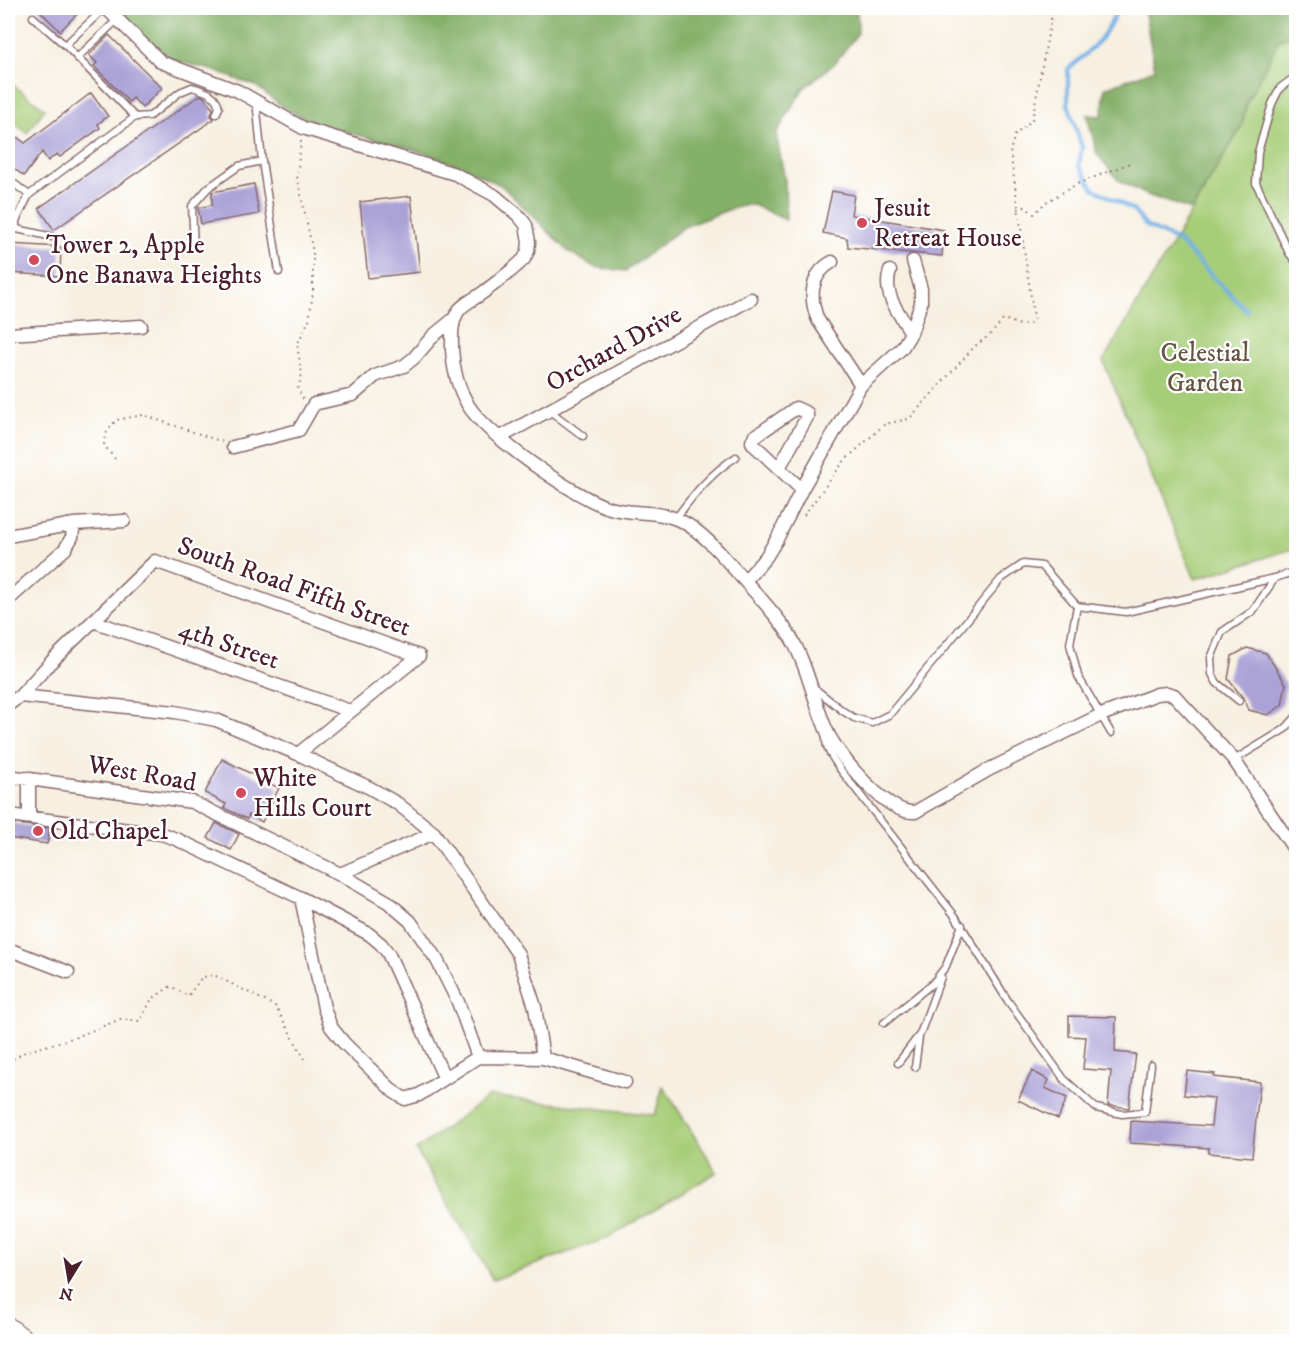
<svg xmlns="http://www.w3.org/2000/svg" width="1304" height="1349" viewBox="0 0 1304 1349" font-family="'IM FELL DW Pica',serif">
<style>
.green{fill:#a6cd77;stroke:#787651;stroke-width:1.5}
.forest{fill:#84b068;stroke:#67684a;stroke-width:1.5}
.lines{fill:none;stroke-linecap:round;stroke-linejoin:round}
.stream{stroke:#73b1e6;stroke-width:4}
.building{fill:#aba2d7}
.service-casing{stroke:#87686b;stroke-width:9}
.minor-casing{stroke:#87686b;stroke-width:15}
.tertiary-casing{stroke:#87686b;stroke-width:16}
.path{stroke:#87686b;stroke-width:2;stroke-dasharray:1.5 4.5;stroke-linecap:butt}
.service{stroke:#fff;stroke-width:6}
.minor{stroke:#fff;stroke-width:12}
.tertiary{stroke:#fff;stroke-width:14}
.poi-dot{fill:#d1495b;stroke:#fff;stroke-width:2}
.labels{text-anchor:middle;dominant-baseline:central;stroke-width:4.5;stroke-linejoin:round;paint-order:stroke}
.poi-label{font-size:26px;fill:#4a1f2b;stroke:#fff;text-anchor:start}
.street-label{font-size:26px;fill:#4a1f2b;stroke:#fff}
.park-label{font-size:26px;fill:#665342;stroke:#fff}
</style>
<rect width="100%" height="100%" fill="#fff"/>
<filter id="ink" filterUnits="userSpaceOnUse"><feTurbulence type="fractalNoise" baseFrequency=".0167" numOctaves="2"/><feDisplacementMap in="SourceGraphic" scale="12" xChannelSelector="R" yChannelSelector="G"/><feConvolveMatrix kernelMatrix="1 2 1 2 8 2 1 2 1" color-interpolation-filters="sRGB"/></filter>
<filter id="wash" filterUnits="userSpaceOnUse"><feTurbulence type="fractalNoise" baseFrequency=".008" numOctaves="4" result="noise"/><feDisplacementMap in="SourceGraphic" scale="24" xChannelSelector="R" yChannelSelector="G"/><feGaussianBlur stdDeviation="1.35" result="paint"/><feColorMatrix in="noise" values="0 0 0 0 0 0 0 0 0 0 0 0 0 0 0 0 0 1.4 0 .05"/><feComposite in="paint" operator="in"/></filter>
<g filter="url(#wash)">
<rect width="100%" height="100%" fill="#f7f0e1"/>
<path class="green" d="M1296 31V548L1195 579 1103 361 1242 126 1246 104 1279 40Z
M8 81 45 109 27 133 8 118Z
M663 1086 717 1172 610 1237 493 1280 416 1150 489 1096 655 1115Z"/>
<path class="forest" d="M114 8H857L858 33 834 64 803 89 776 134 785 180 786 220 754 205H741L684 227 626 271 594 267 568 251 501 185 465 168 412 149 315 124 283 107 256 86 212 70 170 59 156 53Z
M1144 8H1296V31L1279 40 1246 104 1242 126 1192 210 1147 195 1118 180 1097 154 1087 115 1102 116 1105 88 1155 69Z"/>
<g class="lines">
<path class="stream" d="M1118 8C1105 39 1093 48 1068 69V104L1082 147 1079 165 1093 188 1133 210 1146 226 1178 241 1247 311"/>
</g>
<g id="blocks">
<path class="building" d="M37 8H83L60 31Z
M109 35 162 88 142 108 133 98 129 102 94 66 97 63 89 55Z
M91 93 108 116 98 124 100 128 60 157 57 154 48 161 42 152 24 176 8 164V130L25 143Z
M200 95 204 97 213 109 211 115 214 119 54 230 39 208Z
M254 184 259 214 201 224 198 208 212 205V192Z
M832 191 854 195 851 215 944 230 942 256 848 247 847 238 823 233Z
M411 196 420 272 368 278 360 202Z
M8 244 61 247 60 276 8 273Z
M1247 648 1266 653 1286 684 1282 705 1268 715 1249 710 1244 699 1228 679 1232 656Z
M222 759 279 788 262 822 249 815 247 819 224 808 226 804 205 793Z
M8 823 50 828 47 844 8 838Z
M216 823 239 834 231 850 208 838Z
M1069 1016 1116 1017 1115 1052 1136 1054 1129 1108 1108 1105 1111 1071 1083 1069 1086 1037 1069 1036Z
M1032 1071 1049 1080 1045 1088 1067 1098 1058 1119 1018 1100Z
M1187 1071 1215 1074 1214 1077 1260 1082 1252 1157 1208 1153 1209 1148 1130 1143 1131 1121 1211 1126 1214 1098 1184 1095Z"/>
</g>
</g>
<g filter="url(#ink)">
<use href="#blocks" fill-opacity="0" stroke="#87686b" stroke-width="1.5"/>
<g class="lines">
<defs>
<path id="service" d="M33 17 65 45 135 117
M65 45 105 8
M77 58 118 19
M1296 76 1280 88 1272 104 1258 152 1256 183 1289 253 1296 262
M256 100 262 161 279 272
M8 179 29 195
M16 226V221L29 195 135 117 150 116 180 92 192 87C205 91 217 94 219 108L216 114
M8 228 16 226 17 229 53 237
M194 247 192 206 208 188 239 166 262 161
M550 411 583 436
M676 518C693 495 711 473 736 457
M1077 606 1070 644 1078 676 1111 733
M813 687 843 711 854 718 872 723 890 714 1001 579 1023 564 1042 566 1077 606 1126 612 1275 578 1296 571
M1239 701 1217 683 1212 674 1211 658 1222 632 1253 611 1275 578
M826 734C824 748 833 758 840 769L955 916 1008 1001 1064 1079 1096 1108 1122 1114 1145 1112 1151 1065
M1234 760 1285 729 1296 717
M884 1023 933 983 946 966 962 925
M898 1063 920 1034 941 977
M915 1067 919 1037"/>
<path id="minor" d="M106 8 161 62 238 91 303 128 455 174 494 195 519 216 526 225 529 242 528 251 524 259C511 272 496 283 481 294 473 300 462 304 457 313 451 324 452 337 452 349 453 369 458 388 468 405 486 435 577 499 610 508 633 515 659 510 681 521 704 532 727 561 744 580 760 598 777 615 790 636 807 664 813 699 826 729 836 754 887 815 915 812L990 769 1101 715 1157 694 1167 693 1174 695 1234 760 1296 852
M832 262C810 274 809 298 818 320L861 385
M890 271C882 295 899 312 911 333
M8 334 141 326
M499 438 751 299
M233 447 299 430 314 404 353 395 375 376 404 366 414 358 433 336 455 318
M779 468 807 417V413L796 408 754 437 752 442 754 445 798 486 802 489
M8 536 74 524 124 521
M745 581 766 557 777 539 802 489 861 385 902 348 911 333 921 303V289L913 261
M8 600 65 549 72 537 74 524
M93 621 350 711
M20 696 175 712 216 720 298 754 370 788 398 804 434 833 518 954 535 1007 543 1058
M8 705 20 696 52 661 155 561 419 656
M298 754 419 656
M8 776 192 802 340 874 388 902 410 921 437 960 458 1002 478 1057
M8 815 162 834 176 839 301 898 369 934 381 944 388 953 394 966 444 1077
M29 817V778
M340 874 434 833
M301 898 324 1008 331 1027 344 1043 394 1092 405 1099 419 1095 478 1057 543 1058 625 1082
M8 949 68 972"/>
<path id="tertiary" d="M8 1324 32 1342"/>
</defs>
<use href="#service" class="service-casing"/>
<use href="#minor" class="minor-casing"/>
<use href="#tertiary" class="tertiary-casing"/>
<path class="path" d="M301 141 297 176 313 252V292L309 320 297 345 302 374 298 389 303 399
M1018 209 1025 207 1034 214 1046 202 1077 184 1133 162
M1291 437 1296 451
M115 459 104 445 105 435 116 420 143 415 223 442
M804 515 845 460 885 424 909 419 975 346 990 335 1004 319 1020 325 1030 324 1034 318 1010 151 1015 135 1032 120 1053 8
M8 1062 25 1052 76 1037 121 1019 140 1021 152 999 171 986 188 996 202 977 214 975 275 1006 306 1061"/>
<use href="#service" class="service"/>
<use href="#minor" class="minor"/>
<use href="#tertiary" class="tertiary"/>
</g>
</g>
<g class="poi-dot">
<circle cx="862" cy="223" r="6"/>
<circle cx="34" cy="260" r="6"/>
<circle cx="241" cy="793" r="6"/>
<circle cx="38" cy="831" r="6"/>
</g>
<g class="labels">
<g class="poi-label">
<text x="874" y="208">Jesuit<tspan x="874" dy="30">Retreat House</tspan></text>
<text x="46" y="245">Tower 2, Apple<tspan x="46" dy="30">One Banawa Heights</tspan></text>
<text x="253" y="778">White<tspan x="253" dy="30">Hills Court</tspan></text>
<text x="50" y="831">Old Chapel</text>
</g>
<g class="street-label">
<text transform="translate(614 349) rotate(-29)">Orchard Drive</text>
<text transform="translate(294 587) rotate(20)">South Road Fifth Street</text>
<text transform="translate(229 645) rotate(19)">4th Street</text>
<text transform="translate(142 774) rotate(10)">West Road</text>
</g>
<g class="park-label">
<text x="1205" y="353">Celestial<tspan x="1205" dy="30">Garden</tspan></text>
</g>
</g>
<rect width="1304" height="1349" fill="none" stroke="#fff" stroke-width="30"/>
<g transform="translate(69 1280) rotate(191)" stroke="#ffffff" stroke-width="4.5" paint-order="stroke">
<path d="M0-4.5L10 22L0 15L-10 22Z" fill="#4a1f2b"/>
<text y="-9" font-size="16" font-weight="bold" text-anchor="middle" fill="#4a1f2b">N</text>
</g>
</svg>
